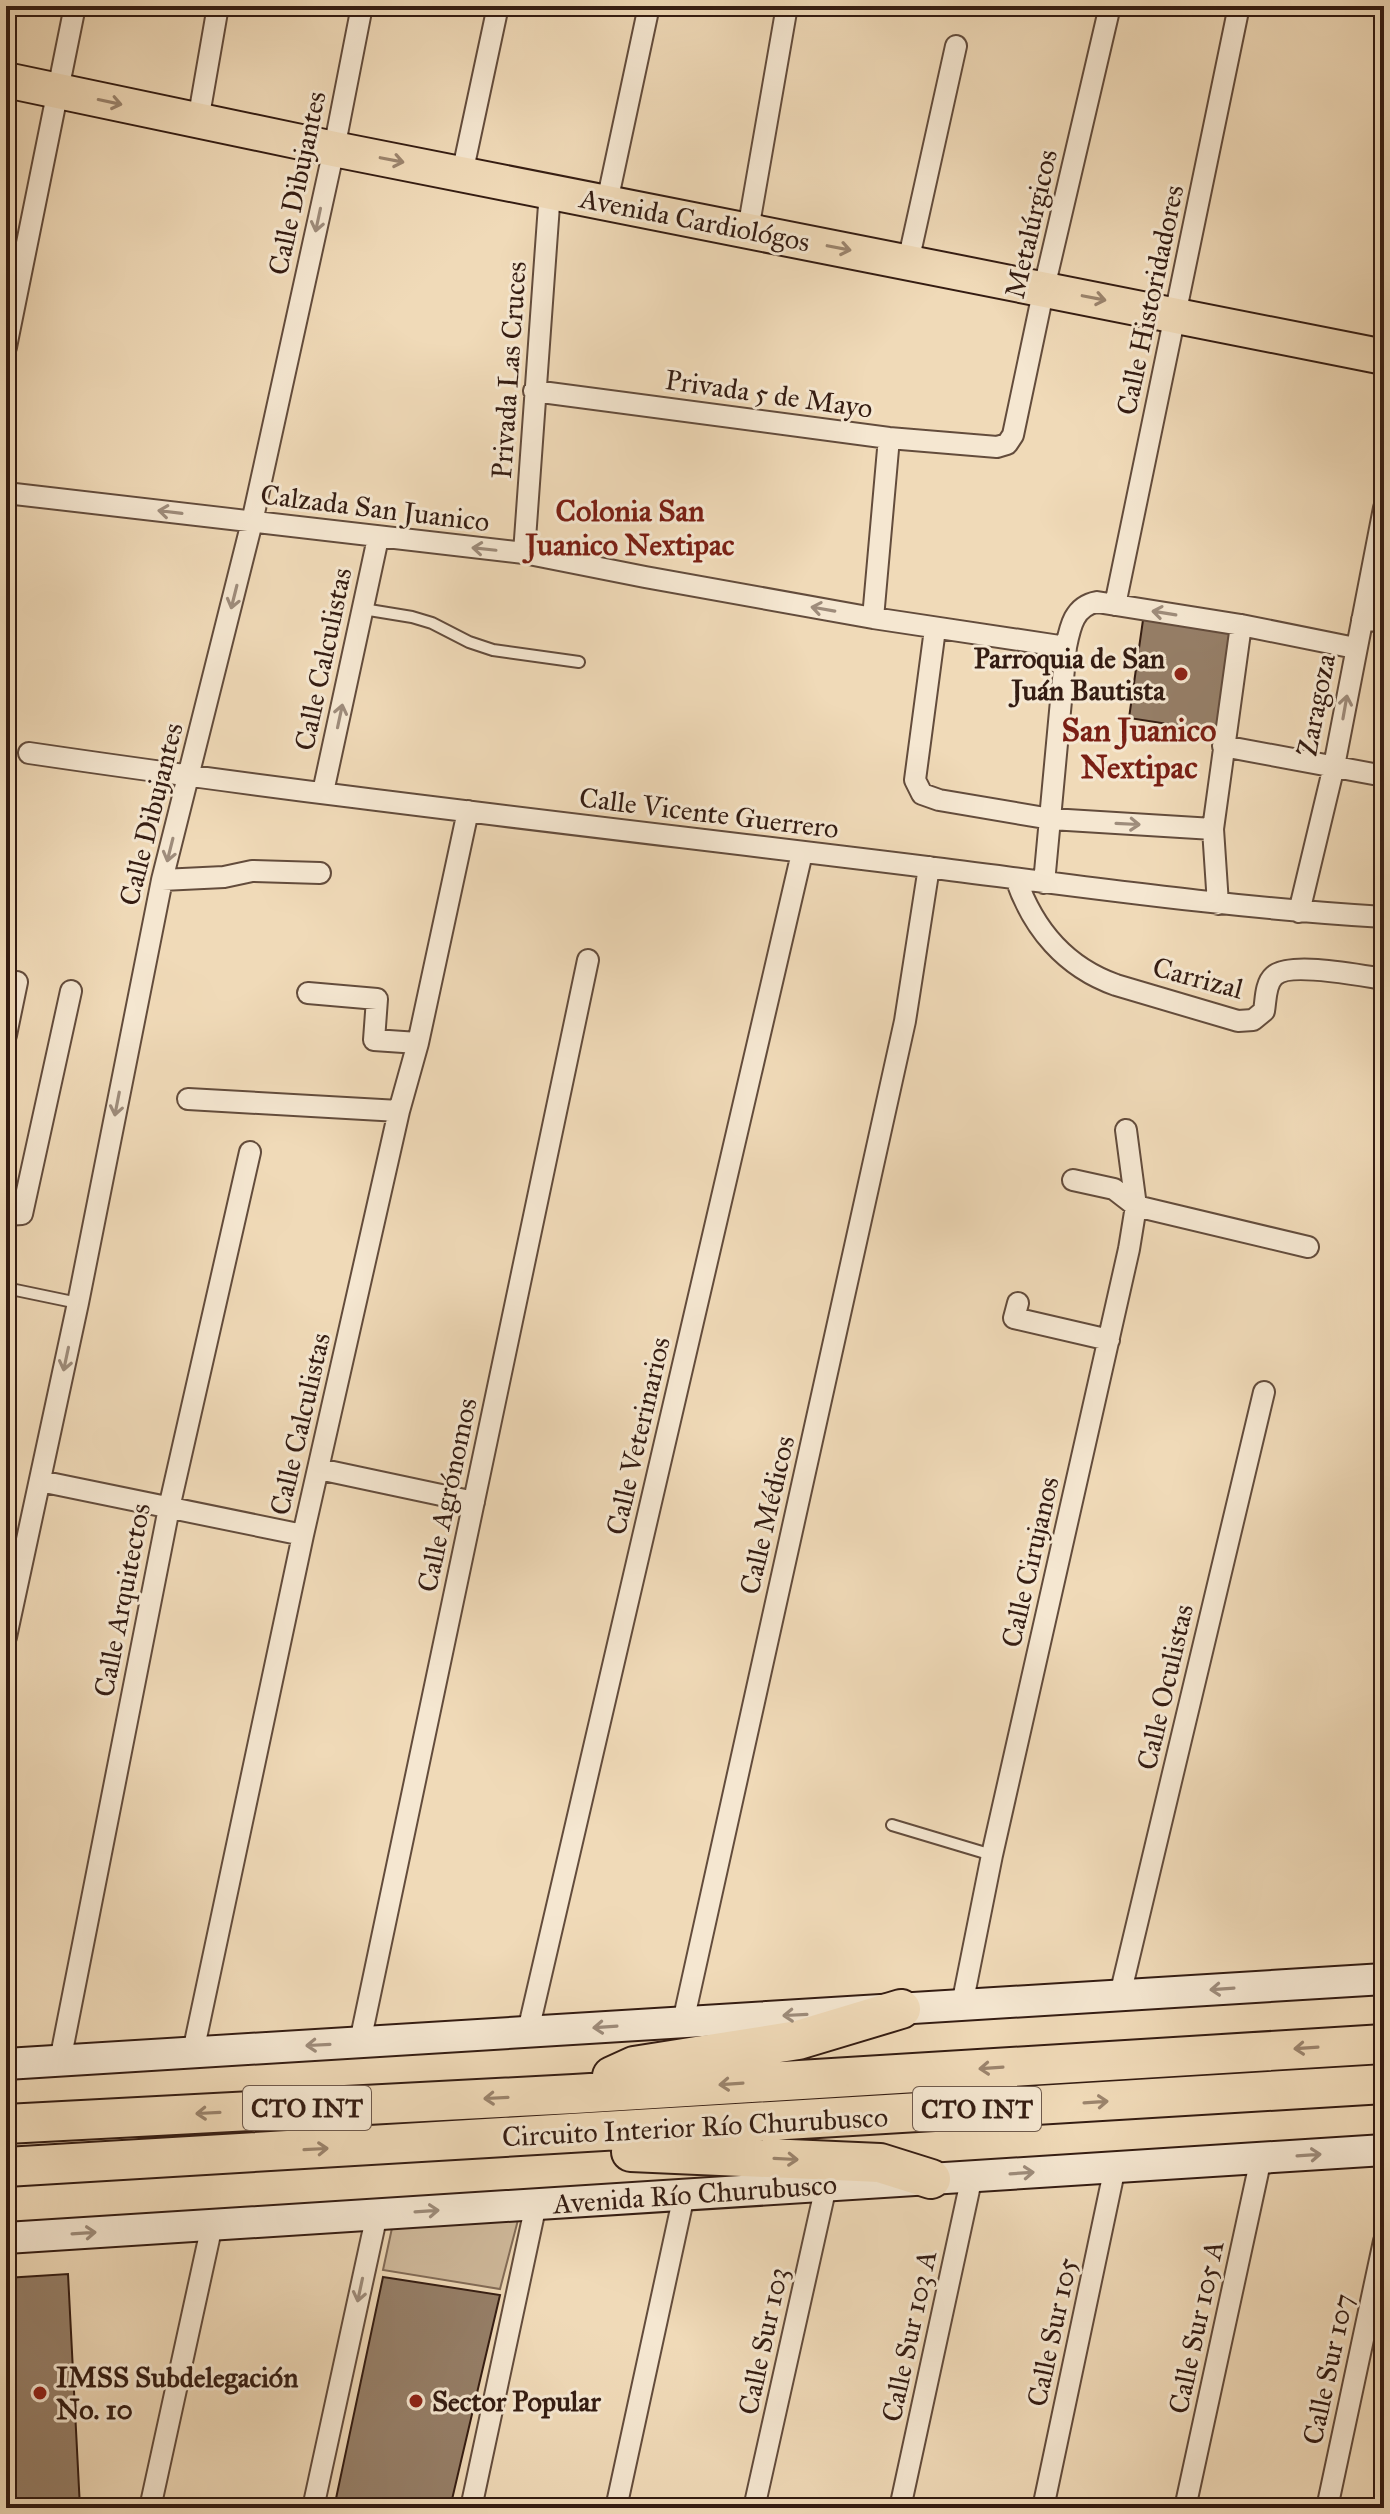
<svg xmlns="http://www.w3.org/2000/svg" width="1390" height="2514" viewBox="0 0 1390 2514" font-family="'IM FELL Great Primer',serif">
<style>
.green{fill:#d0ba9c;stroke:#826b57;stroke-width:2}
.building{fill:#967f68;stroke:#341c12;stroke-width:2}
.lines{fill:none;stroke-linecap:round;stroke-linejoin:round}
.lane-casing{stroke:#634c3c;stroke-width:14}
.street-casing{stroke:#634c3c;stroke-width:24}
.secondary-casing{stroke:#341c12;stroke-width:34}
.primary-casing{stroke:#341c12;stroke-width:38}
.highway-casing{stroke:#341c12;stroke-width:42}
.lane{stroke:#f5e7d1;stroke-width:10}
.street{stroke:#f5e7d1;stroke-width:20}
.secondary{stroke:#f5e7d1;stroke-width:30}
.primary{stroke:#f0dab8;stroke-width:34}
.highway{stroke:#f0dab8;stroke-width:38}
.oneway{stroke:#9b846d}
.oneway2{stroke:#9e8c7b}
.poi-dot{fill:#8f2418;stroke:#f5e7d1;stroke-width:3}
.labels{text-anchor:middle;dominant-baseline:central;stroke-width:6;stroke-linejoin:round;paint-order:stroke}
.shield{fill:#f5e7d1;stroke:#6e594b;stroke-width:2}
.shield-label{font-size:26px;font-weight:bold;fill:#341c12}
.street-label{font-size:28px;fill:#341c12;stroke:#f5e7d1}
.poi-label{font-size:28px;font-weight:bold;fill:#341c12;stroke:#f5e7d1;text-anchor:start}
.neighbourhood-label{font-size:30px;font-weight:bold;fill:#7a1f14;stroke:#f5e7d1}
.quarter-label{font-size:32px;font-weight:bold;fill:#7a1f14;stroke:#f5e7d1}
</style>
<rect width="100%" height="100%" fill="#f0dab8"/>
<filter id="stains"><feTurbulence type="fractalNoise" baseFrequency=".0025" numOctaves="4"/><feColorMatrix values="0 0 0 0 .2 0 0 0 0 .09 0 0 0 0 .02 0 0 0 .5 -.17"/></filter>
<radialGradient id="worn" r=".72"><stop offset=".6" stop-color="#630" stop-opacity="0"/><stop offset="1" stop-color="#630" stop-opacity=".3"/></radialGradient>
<path class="green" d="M518 2220 500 2289 383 2270 392 2228Z"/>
<path class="building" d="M1144 613 1233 630 1220 732 1129 718Z
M68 2274 80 2508H6V2278Z
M383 2277 500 2295 450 2508H334Z"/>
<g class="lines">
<defs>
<path id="lane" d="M363 609 412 617 432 623 469 642 493 650 579 662
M6 1288 78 1303
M892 1825 992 1855"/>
<path id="street" d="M198 121 218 6
M462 174 498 6
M607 202 649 6
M748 230 787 6
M908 262 956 46
M6 347 75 6
M534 391 889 438 997 447 1007 444 1013 435 1044 288 1110 6
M6 493 524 553 645 577 873 618 1066 647
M524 553 550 191
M1115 605 1239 6
M873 618 889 438
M1362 620 1384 621
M935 629 915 780 922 794 939 800 1051 819 1213 829
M1223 746 1384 776
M29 753C327 797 628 830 927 867 1079 886 1231 908 1384 917
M323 792 378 538
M1016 879C1033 928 1065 967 1116 985L1238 1021 1253 1020 1264 1011C1266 1000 1265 984 1274 976 1289 961 1363 976 1384 979
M162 880 224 877 252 871 320 873
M1044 883 1066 647C1070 627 1074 606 1097 602L1241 625 1355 648
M1218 904 1213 829 1241 625
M1299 912 1334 766 1384 508
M308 993 377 999 374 1040 418 1043
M6 1035 17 982
M188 1099 399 1111
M1073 1180 1114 1189 1136 1206 1308 1247
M6 1215 22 1214 71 991
M1018 1303 1014 1318 1109 1340
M319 1469 474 1502
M40 1481 303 1535
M6 1637 78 1303 162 880 252 522 334 149 362 6
M1120 1995 1264 1392
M962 2005 992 1855 1129 1249 1136 1206 1126 1130
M683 2022 905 1021 929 867
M528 2031 802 853
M360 2042 588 960
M193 2052 303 1535 399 1111 418 1043 468 811
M60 2061 169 1508 250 1152
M150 2508 212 2225
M313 2508 377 2214
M471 2508 536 2204
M616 2508 684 2195
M754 2508 826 2186
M900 2508 972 2176
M1043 2508 1115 2167
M1185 2508 1261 2158
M1327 2508 1384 2241"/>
<path id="secondary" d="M6 2064 1384 1979
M6 2238 1384 2150"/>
<path id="primary" d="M6 80 334 149 1384 357"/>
<path id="highway" d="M612 2076 634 2066 798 2040 901 2009
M6 2124 574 2094 1384 2044
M631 2152 880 2163 931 2179
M6 2167 1384 2084"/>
</defs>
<use href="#lane" class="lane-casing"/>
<use href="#street" class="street-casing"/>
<use href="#secondary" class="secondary-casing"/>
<use href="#primary" class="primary-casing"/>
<use href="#highway" class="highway-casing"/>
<use href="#lane" class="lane"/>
<use href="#street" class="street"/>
<use href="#secondary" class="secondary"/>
<use href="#primary" class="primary"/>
<use href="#highway" class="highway"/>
</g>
<defs><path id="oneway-shaft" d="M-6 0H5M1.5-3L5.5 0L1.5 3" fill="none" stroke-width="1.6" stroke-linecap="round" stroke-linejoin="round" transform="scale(2)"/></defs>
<g class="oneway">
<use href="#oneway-shaft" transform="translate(110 102) rotate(12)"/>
<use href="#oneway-shaft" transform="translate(392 160) rotate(11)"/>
<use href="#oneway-shaft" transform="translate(839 248) rotate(11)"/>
<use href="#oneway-shaft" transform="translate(1094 298) rotate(11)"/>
<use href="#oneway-shaft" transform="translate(1306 2048) rotate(176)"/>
<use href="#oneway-shaft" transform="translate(991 2068) rotate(176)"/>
<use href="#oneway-shaft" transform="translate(731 2084) rotate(176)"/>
<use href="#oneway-shaft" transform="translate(496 2098) rotate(177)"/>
<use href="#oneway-shaft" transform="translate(1096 2102) rotate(-4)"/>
<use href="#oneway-shaft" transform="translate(208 2113) rotate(177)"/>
<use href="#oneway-shaft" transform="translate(316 2149) rotate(-3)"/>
<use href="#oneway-shaft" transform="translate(786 2159) rotate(3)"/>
</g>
<g class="oneway2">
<use href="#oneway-shaft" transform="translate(318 220) rotate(102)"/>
<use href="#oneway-shaft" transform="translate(170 512) rotate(-173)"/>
<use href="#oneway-shaft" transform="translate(484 549) rotate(-174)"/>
<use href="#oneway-shaft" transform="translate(234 597) rotate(104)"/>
<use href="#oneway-shaft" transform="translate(823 609) rotate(-170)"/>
<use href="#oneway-shaft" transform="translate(1164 613) rotate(-171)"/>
<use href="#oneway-shaft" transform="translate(1345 707) rotate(-80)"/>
<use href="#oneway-shaft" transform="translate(340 716) rotate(-78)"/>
<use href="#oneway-shaft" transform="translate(1128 824) rotate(3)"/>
<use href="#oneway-shaft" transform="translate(170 850) rotate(104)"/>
<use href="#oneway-shaft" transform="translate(117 1104) rotate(101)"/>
<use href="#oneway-shaft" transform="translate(66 1359) rotate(102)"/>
<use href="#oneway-shaft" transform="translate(1222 1989) rotate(176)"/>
<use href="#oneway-shaft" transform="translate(795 2015) rotate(177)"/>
<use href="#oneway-shaft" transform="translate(605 2027) rotate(176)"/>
<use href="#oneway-shaft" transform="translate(318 2045) rotate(177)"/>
<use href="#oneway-shaft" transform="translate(1309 2155) rotate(-4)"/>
<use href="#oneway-shaft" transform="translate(1022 2173) rotate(-4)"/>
<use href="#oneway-shaft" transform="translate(427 2211) rotate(-4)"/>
<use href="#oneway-shaft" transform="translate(84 2233) rotate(-4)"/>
<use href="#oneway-shaft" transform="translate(360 2290) rotate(102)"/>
</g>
<g class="poi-dot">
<circle cx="1181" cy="674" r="8"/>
<circle cx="40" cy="2393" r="8"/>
<circle cx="416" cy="2401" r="8"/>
</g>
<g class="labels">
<g class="shield">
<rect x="243" y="2086" width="128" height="44" rx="6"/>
<rect x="913" y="2087" width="128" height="44" rx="6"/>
</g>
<g class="shield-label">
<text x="307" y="2108">CTO INT</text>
<text x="977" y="2109">CTO INT</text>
</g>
<g class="street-label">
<text transform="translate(297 183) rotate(-78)">Calle Dibujantes</text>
<text transform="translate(695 220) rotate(11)">Avenida Cardiológos</text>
<text transform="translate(1031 224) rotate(-77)">Metalúrgicos</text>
<text transform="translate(1150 300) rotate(-78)">Calle Historidadores</text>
<text transform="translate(509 370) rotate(-86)">Privada Las Cruces</text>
<text transform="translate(769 394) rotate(8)">Privada 5 de Mayo</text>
<text transform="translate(375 508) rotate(7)">Calzada San Juanico</text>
<text transform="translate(323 659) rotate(-78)">Calle Calculistas</text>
<text transform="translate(1316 705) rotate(-79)">Zaragoza</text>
<text transform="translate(709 813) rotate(7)">Calle Vicente Guerrero</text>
<text transform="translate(151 814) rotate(-76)">Calle Dibujantes</text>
<text transform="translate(1198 978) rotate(15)">Carrizal</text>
<text transform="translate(300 1424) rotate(-77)">Calle Calculistas</text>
<text transform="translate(638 1436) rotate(-77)">Calle Veterinarios</text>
<text transform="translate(447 1495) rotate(-78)">Calle Agrónomos</text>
<text transform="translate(767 1515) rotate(-77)">Calle Médicos</text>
<text transform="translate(1030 1562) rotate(-77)">Calle Cirujanos</text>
<text transform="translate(122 1600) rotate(-79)">Calle Arquitectos</text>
<text transform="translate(1165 1687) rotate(-77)">Calle Oculistas</text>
<text transform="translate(695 2127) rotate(-3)">Circuito Interior Río Churubusco</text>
<text transform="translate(695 2194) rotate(-4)">Avenida Río Churubusco</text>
<text transform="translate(1196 2327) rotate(-78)">Calle Sur 105 A</text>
<text transform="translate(1052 2332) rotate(-78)">Calle Sur 105</text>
<text transform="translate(909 2336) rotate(-78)">Calle Sur 103 A</text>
<text transform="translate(763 2341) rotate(-78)">Calle Sur 103</text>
<text transform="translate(1328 2369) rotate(-78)">Calle Sur 107</text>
</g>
<g class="poi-label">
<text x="1165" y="658" text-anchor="end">Parroquia de San<tspan x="1165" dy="32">Juán Bautista</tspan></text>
<text x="56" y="2377">IMSS Subdelegación<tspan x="56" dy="32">No. 10</tspan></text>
<text x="432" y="2401">Sector Popular</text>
</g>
<g class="neighbourhood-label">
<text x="630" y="511">Colonia San<tspan x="630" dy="34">Juanico Nextipac</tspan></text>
</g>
<g class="quarter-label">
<text x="1139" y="730">San Juanico<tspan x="1139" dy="37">Nextipac</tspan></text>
</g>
</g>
<rect width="1390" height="2514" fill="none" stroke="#f0dab8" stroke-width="32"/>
<rect x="8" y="8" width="1374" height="2498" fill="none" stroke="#341c12" stroke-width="4"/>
<rect x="16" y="16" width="1358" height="2482" fill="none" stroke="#341c12" stroke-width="2"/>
<rect width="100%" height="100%" filter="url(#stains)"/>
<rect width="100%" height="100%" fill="url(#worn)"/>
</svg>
